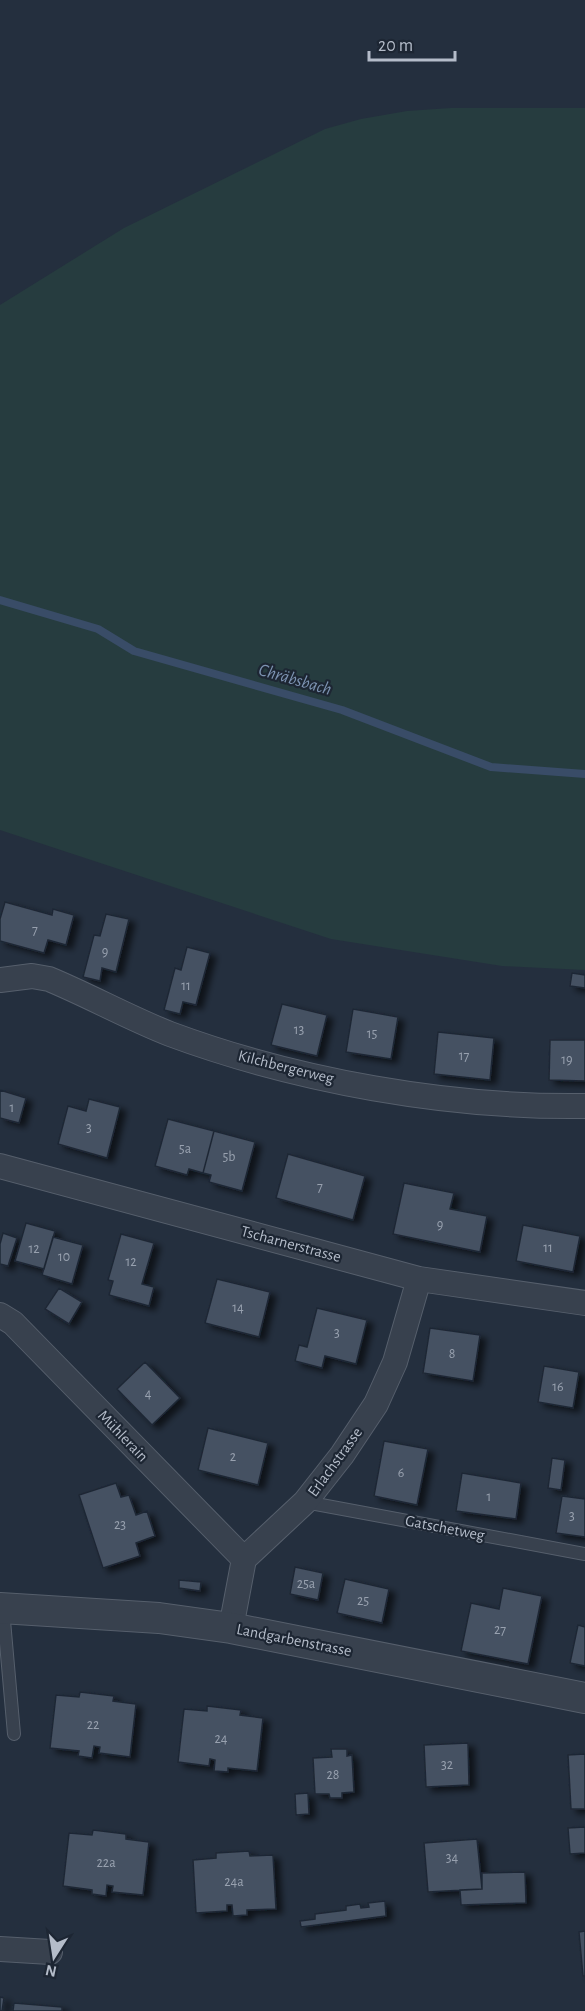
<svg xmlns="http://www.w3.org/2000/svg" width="585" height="2011" viewBox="0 0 585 2011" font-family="'Alegreya Sans',sans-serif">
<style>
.green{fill:#263c3f}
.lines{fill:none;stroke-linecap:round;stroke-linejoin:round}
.stream{stroke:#394c67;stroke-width:8}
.building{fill:#455162;stroke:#1f2835;stroke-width:1.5;filter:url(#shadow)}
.service-casing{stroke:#565f6c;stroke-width:14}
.minor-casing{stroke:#565f6c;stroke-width:26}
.tertiary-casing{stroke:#565f6c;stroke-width:32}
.service{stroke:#38414e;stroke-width:12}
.minor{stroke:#38414e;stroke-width:24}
.tertiary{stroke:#38414e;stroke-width:30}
.labels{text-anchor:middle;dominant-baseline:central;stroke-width:4.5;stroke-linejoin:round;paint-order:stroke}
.number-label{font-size:14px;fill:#98a1af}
.street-label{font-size:16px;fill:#b4bcc9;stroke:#1d2633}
.water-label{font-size:18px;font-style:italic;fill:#7c92b1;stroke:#1d2633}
</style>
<defs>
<filter id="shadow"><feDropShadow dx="6" dy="4" stdDeviation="3" flood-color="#0009"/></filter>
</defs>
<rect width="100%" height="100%" fill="#242f3e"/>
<path class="green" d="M451 108H585V970L502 966 331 939 0 830V305L124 228 325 129 361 119 407 111Z"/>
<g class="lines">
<path class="stream" d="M0 600 98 629 134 651 342 710 491 767 585 774"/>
</g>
<path class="building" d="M5 902 52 915 53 909 74 915 66 945 48 940 44 953 0 941V919Z
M106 914 129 919 116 972 102 968 100 981 83 977 94 935 100 936Z
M187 947 210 953 196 1005 183 1002 180 1014 164 1010 175 968 181 970Z
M572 973 585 975V988L570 986Z
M282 1004 327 1015 317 1056 271 1045Z
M353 1009 398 1017 391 1059 346 1052Z
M438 1032 494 1038 490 1080 434 1074Z
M550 1040H585V1081L549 1080Z
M0 1090 26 1098 19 1123 0 1118Z
M89 1099 120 1107 107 1158 58 1144 68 1106 86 1111Z
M168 1119 214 1131 203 1173 189 1169 187 1175 155 1166Z
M214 1131 255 1142 242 1191 209 1182 211 1175 203 1173Z
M288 1154 365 1176 353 1220 276 1198Z
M404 1183 454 1193 450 1209 487 1216 480 1252 393 1234Z
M26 1223 55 1231 44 1269 15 1261Z
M523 1225 580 1236 573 1272 516 1261Z
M3 1233 17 1238 8 1266 0 1264V1244Z
M121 1234 154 1243 142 1284 154 1287 149 1306 109 1295 113 1281 108 1280Z
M53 1237 83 1245 72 1284 42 1275Z
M217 1279 270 1292 259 1337 205 1323Z
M59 1288 82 1302 69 1324 45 1309Z
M317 1308 367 1320 356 1364 325 1356 322 1368 295 1361 299 1345 307 1347Z
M430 1328 480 1335 473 1381 423 1373Z
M145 1362 180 1398 152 1425 117 1389Z
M544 1366 579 1372 573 1408 538 1402Z
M208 1428 268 1443 258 1485 198 1470Z
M384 1441 428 1449 417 1505 374 1496Z
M552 1458 565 1460 561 1490 548 1488Z
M462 1473 521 1483 516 1519 456 1511Z
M116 1483 121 1497 129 1495 136 1515 147 1511 155 1536 136 1543 140 1556 103 1568 79 1495Z
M562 1496 585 1499V1537L556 1533Z
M295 1567 323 1573 318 1600 290 1594Z
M345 1579 389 1589 382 1623 337 1613Z
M179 1580 201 1582 200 1591 179 1588Z
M503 1588 542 1596 528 1664 461 1651 471 1603 499 1609Z
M578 1625 585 1627V1666L570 1663Z
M80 1692 114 1696 113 1701 136 1704 130 1757 99 1753 100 1747 94 1746 92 1758 78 1756 79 1751 50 1748 56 1695 79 1697Z
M207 1706 241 1710 240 1715 263 1718 257 1771 228 1768V1772L214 1771 215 1760 210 1759 209 1766 178 1762 184 1709 207 1711Z
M468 1743 469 1785 426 1787 424 1745Z
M331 1749H347V1756L352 1755 354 1792 342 1793V1798H330L329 1794H315L313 1758 332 1757Z
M585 1754V1809H571L568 1755Z
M308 1793 309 1814 296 1815 295 1794Z
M585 1827V1853L570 1854 568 1828Z
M93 1830 126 1834V1839L149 1842 143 1895 112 1892 113 1886 107 1885 106 1896 92 1894V1890L63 1886 69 1833 92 1835Z
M477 1839 482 1889 428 1892 424 1843Z
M249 1851 250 1856 273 1855 276 1909 247 1910V1915L233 1916 232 1905H227V1911L196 1913 193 1860 216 1858V1853Z
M525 1872 526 1903 461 1905 460 1890 482 1889V1873Z
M385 1901 386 1916 301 1927 300 1921 315 1919V1914L346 1910V1906L360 1904 361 1908 369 1907 368 1903Z
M585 1931V1976H583L579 1932Z
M0 1997 4 1998 2 2011H0Z
M14 2003 62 2007V2011H13Z"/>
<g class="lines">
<defs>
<path id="service" d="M305 1502 585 1554
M3 1609 14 1734"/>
<path id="minor" d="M0 980 32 976 49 979C90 996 129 1018 170 1034 297 1081 449 1108 585 1106
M0 1166 419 1279 585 1303
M0 1315 13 1323 244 1559
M231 1628 244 1559 305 1502 342 1455 376 1404 395 1362 419 1279
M0 1949 50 1952"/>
<path id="tertiary" d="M0 1608 159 1618 231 1628 585 1698"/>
</defs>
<use href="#service" class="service-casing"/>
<use href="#minor" class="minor-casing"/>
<use href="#tertiary" class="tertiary-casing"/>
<use href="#service" class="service"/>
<use href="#minor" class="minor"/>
<use href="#tertiary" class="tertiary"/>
</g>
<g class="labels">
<g class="number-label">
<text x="35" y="930">7</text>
<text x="105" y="952">9</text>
<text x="186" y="986">11</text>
<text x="299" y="1030">13</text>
<text x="372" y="1034">15</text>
<text x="464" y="1056">17</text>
<text x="567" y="1060">19</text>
<text x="12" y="1108">1</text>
<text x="89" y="1128">3</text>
<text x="185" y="1149">5a</text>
<text x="229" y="1157">5b</text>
<text x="320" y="1187">7</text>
<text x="440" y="1225">9</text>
<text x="548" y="1248">11</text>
<text x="34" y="1249">12</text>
<text x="64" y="1257">10</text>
<text x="131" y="1262">12</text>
<text x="238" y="1308">14</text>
<text x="337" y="1333">3</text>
<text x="452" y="1354">8</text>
<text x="558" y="1387">16</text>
<text x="148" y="1394">4</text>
<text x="233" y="1457">2</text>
<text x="401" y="1473">6</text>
<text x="489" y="1497">1</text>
<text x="572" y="1516">3</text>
<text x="120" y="1525">23</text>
<text x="306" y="1584">25a</text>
<text x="363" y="1601">25</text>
<text x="500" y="1630">27</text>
<text x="93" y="1725">22</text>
<text x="221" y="1739">24</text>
<text x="447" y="1765">32</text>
<text x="333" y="1775">28</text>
<text x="452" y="1858">34</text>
<text x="106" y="1863">22a</text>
<text x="234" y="1882">24a</text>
</g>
<g class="street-label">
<text transform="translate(286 1067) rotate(14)">Kilchbergerweg</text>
<text transform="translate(291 1244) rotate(15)">Tscharnerstrasse</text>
<text transform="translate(123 1436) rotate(46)">Mühlerain</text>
<text transform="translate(335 1462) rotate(-54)">Erlachstrasse</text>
<text transform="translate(445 1528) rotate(11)">Gatschetweg</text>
<text transform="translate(294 1640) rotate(11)">Landgarbenstrasse</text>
</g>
<g class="water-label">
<text transform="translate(295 680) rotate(16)">Chräbsbach</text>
</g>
</g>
<g transform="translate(54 1957) rotate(192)" stroke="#1d2633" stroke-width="4.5" paint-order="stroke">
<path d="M0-4.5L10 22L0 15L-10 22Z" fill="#b4bcc9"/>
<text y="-9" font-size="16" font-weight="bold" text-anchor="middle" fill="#b4bcc9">N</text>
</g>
<path d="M369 51v9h86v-9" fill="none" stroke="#b4bcc9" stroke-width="3"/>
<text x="378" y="51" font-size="18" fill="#b4bcc9" stroke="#1d2633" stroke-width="4.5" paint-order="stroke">20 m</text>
</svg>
